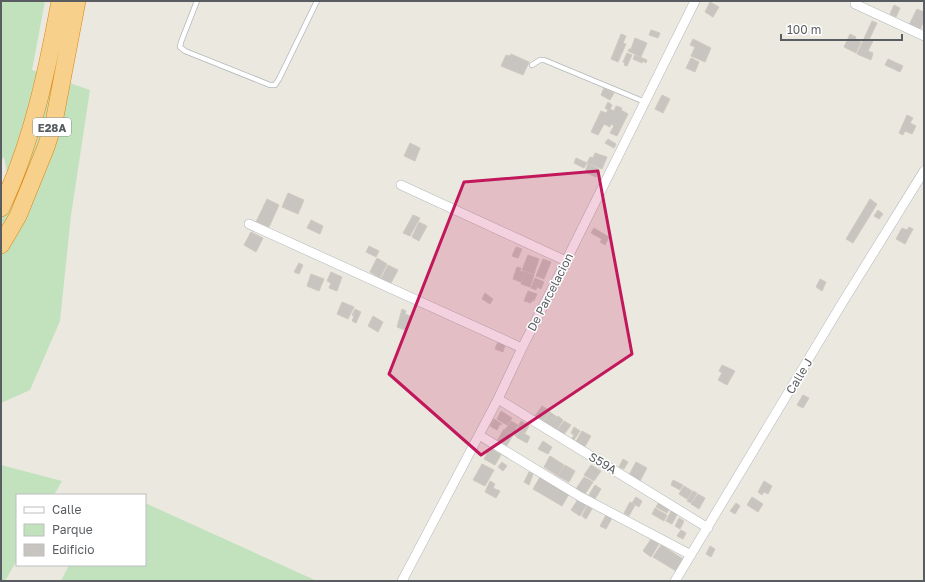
<svg xmlns="http://www.w3.org/2000/svg" width="925" height="582" viewBox="0 0 925 582" font-family="'Golos Text',sans-serif">
<style>
.green{fill:#c1e2bd}
.building{fill:#c8c5c0;stroke:#cfc9bf}
.lines{fill:none;stroke-linecap:round;stroke-linejoin:round}
.lane-casing{stroke:#b3b7bb;stroke-width:6}
.street-casing{stroke:#b3b7bb;stroke-width:10}
.highway-casing{stroke:#df860c;stroke-width:18}
.lane{stroke:#fff;stroke-width:4.5}
.street{stroke:#fff;stroke-width:9}
.highway{stroke:#f7d08c;stroke-width:17}
.marked{fill:#c2185b;fill-opacity:0.2;stroke:#c2185b;stroke-width:3;stroke-linejoin:round}
.labels{text-anchor:middle;dominant-baseline:central;stroke-width:3;stroke-linejoin:round;paint-order:stroke}
.shield{fill:#fff;stroke:#8b8e90;stroke-width:1}
.shield-label{font-size:11px;font-weight:bold;fill:#595d61}
.street-label{font-size:12px;fill:#595d61;stroke:#fff}
</style>
<rect width="100%" height="100%" fill="#ebe8e0"/>
<path class="green" d="M1 1H45L32 70 90 90 71 215 60 321 30 390 1 403V205L9 183 4 157 1 161Z
M1 465 62 481 54 495H17V560L5 581H1Z
M145 503 317 581H61L69 565H145Z"/>
<path class="building" d="M710 2 719 7 713 17 705 12Z
M894 5 900 8 896 17 890 14Z
M917 9 924 12V20L920 30 909 25Z
M872 21 877 23 869 40 873 41 868 51 873 53 871 60 857 54Z
M651 30 660 33 658 38 649 35Z
M621 34 626 36 623 43 626 44 618 62 611 59Z
M850 34 856 37 855 39 861 42 856 53 844 47Z
M635 38 647 43 641 57 628 51 629 49H631Z
M693 39 711 48 705 62 691 56 695 47 690 45Z
M627 53 632 55 627 66 624 65 625 63 623 62Z
M511 54 529 62 523 75 501 66 506 55 510 56Z
M635 55 647 60 646 63 643 61 642 63 633 59Z
M691 58 699 62 695 72 686 68Z
M888 59 903 66 900 72 885 65Z
M604 88 614 93 610 100 601 95Z
M662 95 670 99 663 113 655 109Z
M608 102 612 105 610 109 614 111 616 106 622 108 621 110 628 114 617 136 610 133 614 126 611 124 610 127 604 124 598 135 591 132 601 111 606 113 608 110 605 108Z
M907 115 913 118 910 123 916 126 912 134 905 131 903 135 899 133Z
M608 139 616 144 614 148 605 143Z
M410 143 420 148 415 161 404 156Z
M595 153 607 157 602 169 587 163 590 157 593 158Z
M576 158 587 163 584 168 574 163Z
M588 164 599 169 596 177 585 172Z
M288 193 304 200 298 214 282 207Z
M267 199 279 205 269 227 256 222Z
M870 199 877 204 853 243 846 239Z
M878 210 883 214 879 219 874 216Z
M413 215 420 218 410 236 403 233Z
M311 220 323 226 320 234 307 228Z
M419 222 427 226 419 241 412 237Z
M909 227 913 229 905 244 896 239 902 228 907 230Z
M594 228 609 237 605 245 600 242 602 239 591 233Z
M251 232 263 238 256 252 244 245Z
M369 246 379 251 376 257 366 252Z
M516 247 522 249 518 258 512 256Z
M528 255 539 259 534 274 522 270Z
M377 258 387 264 380 278 370 272Z
M543 259 551 262 544 279 536 276Z
M299 263 303 265 299 274 294 272Z
M388 265 398 270 391 283 381 279Z
M517 267 521 268 520 271 525 272 521 282 513 279Z
M331 272 342 277 337 291 329 288 331 283 327 281Z
M525 272 534 275 530 287 521 284Z
M311 274 324 279 319 291 307 286Z
M535 278 544 282 541 289 537 287 536 290 531 288Z
M820 279 826 282 822 291 816 287Z
M528 291 537 294 534 301 532 300 531 303 524 301Z
M485 293 493 299 490 304 482 299Z
M342 302 354 307 348 319 337 314Z
M355 309 361 312 356 323 352 321 354 316 352 315Z
M402 309 406 311 405 314 410 316 405 330 397 327Z
M373 316 383 322 378 332 368 326Z
M498 342 505 345 503 352 495 349Z
M722 365 735 371 727 385 718 380 722 373 719 371Z
M803 395 809 398 803 408 797 405Z
M542 406 550 411 543 421 535 416Z
M501 411 512 418 507 425 497 419Z
M550 412 557 417 550 427 543 422Z
M558 416 563 420 555 432 549 428Z
M494 419 502 424 501 425 500 424 497 430 490 426Z
M511 421 518 425 515 429 519 431 516 436 505 430Z
M521 421 529 426 525 433 517 429Z
M564 421 571 425 562 437 556 432Z
M574 427 580 431 574 440 572 438 574 435 571 433Z
M504 429 513 435 506 447 497 441Z
M520 431 530 437 527 443 516 437Z
M582 431 591 436 584 448 575 443Z
M543 441 552 447 548 454 538 449Z
M490 448 501 455 495 465 484 459Z
M550 456 564 465 558 476 544 467Z
M623 459 628 462 624 469 619 467Z
M502 462 507 466 503 471 498 467Z
M636 462 647 468 640 481 629 475Z
M482 464 494 470 485 486 473 480Z
M565 465 575 471 569 482 558 476Z
M591 465 601 471 594 481 584 475Z
M529 472 533 474 529 485 524 482Z
M540 477 569 494 562 506 533 489Z
M584 477 593 482 585 494 576 489Z
M673 480 683 485 680 490 671 485Z
M490 481 495 484 493 488 500 491 496 498 485 492Z
M764 481 772 486 768 494 764 492 762 495 758 492Z
M595 485 601 489 595 499 589 495Z
M684 486 692 491 687 499 679 494Z
M693 491 697 493 691 503 687 501Z
M698 494 705 498 699 509 691 504Z
M636 497 642 501 639 507 632 503Z
M752 497 763 504 758 512 747 505Z
M578 499 587 504 580 516 571 510Z
M630 502 635 505 629 516 624 513Z
M659 502 670 508 667 513 656 507Z
M736 503 740 506 735 514 730 511Z
M587 506 592 509 586 519 582 516Z
M655 508 667 515 664 521 652 514Z
M672 509 678 513 672 524 666 521Z
M606 515 612 518 606 529 600 526Z
M679 518 684 521 680 529 675 526Z
M681 530 686 533 683 539 677 536Z
M651 539 659 544 651 557 643 551Z
M661 545 683 559 676 571 653 557Z
M710 546 715 549 711 557 706 554Z"/>
<g class="lines">
<defs>
<path id="lane" d="M197 1 181 42 180 47 185 51 270 85H275L279 79 317 1
M532 65 540 60H544L645 102"/>
<path id="street" d="M855 4 924 36
M401 185 566 261
M249 224 522 348
M498 399 708 528
M479 435 581 497 691 555
M402 581 498 399 522 348 566 261 695 1
M675 581 841 305 924 171"/>
<path id="highway" d="M1 208C32 143 47 71 60 1
M1 245 18 216 46 147 54 122 77 1"/>
</defs>
<use href="#lane" class="lane-casing"/>
<use href="#street" class="street-casing"/>
<use href="#highway" class="highway-casing"/>
<use href="#lane" class="lane"/>
<use href="#street" class="street"/>
<use href="#highway" class="highway"/>
</g>
<path class="marked" d="M598 171 632 354 481 455 389 374 464 182Z"/>
<g class="labels">
<rect class="shield" x="33" y="118" width="38" height="18" rx="3"/>
<g class="shield-label">
<text x="52" y="127">E28A</text>
</g>
<g class="street-label">
<text transform="translate(550 292) rotate(-63)">De Parcelacion</text>
<text transform="translate(799 376) rotate(-59)">Calle J</text>
<text transform="translate(603 463) rotate(31)">S59A</text>
</g>
</g>
<rect width="925" height="582" fill="none" stroke="#595d61" stroke-width="4"/>
<rect x="16" y="494" width="130" height="72" fill="#ffffff" stroke="#bdbec0"/>
<rect x="24" y="507" width="20" height="6" fill="#ffffff" stroke="#bdbec0"/>
<text x="52" y="514" font-size="12" fill="#595d61">Calle</text>
<rect x="24" y="524" width="20" height="12" fill="#c1e2bd" stroke="#bdbec0"/>
<text x="52" y="534" font-size="12" fill="#595d61">Parque</text>
<rect x="24" y="544" width="20" height="12" fill="#c8c5c0" stroke="#bdbec0"/>
<text x="52" y="554" font-size="12" fill="#595d61">Edificio</text>
<path d="M781 34v6h121v-6" fill="none" stroke="#595d61" stroke-width="2"/>
<text x="787" y="34" font-size="12" fill="#595d61" stroke="#ffffff" stroke-width="3" paint-order="stroke">100 m</text>
</svg>
